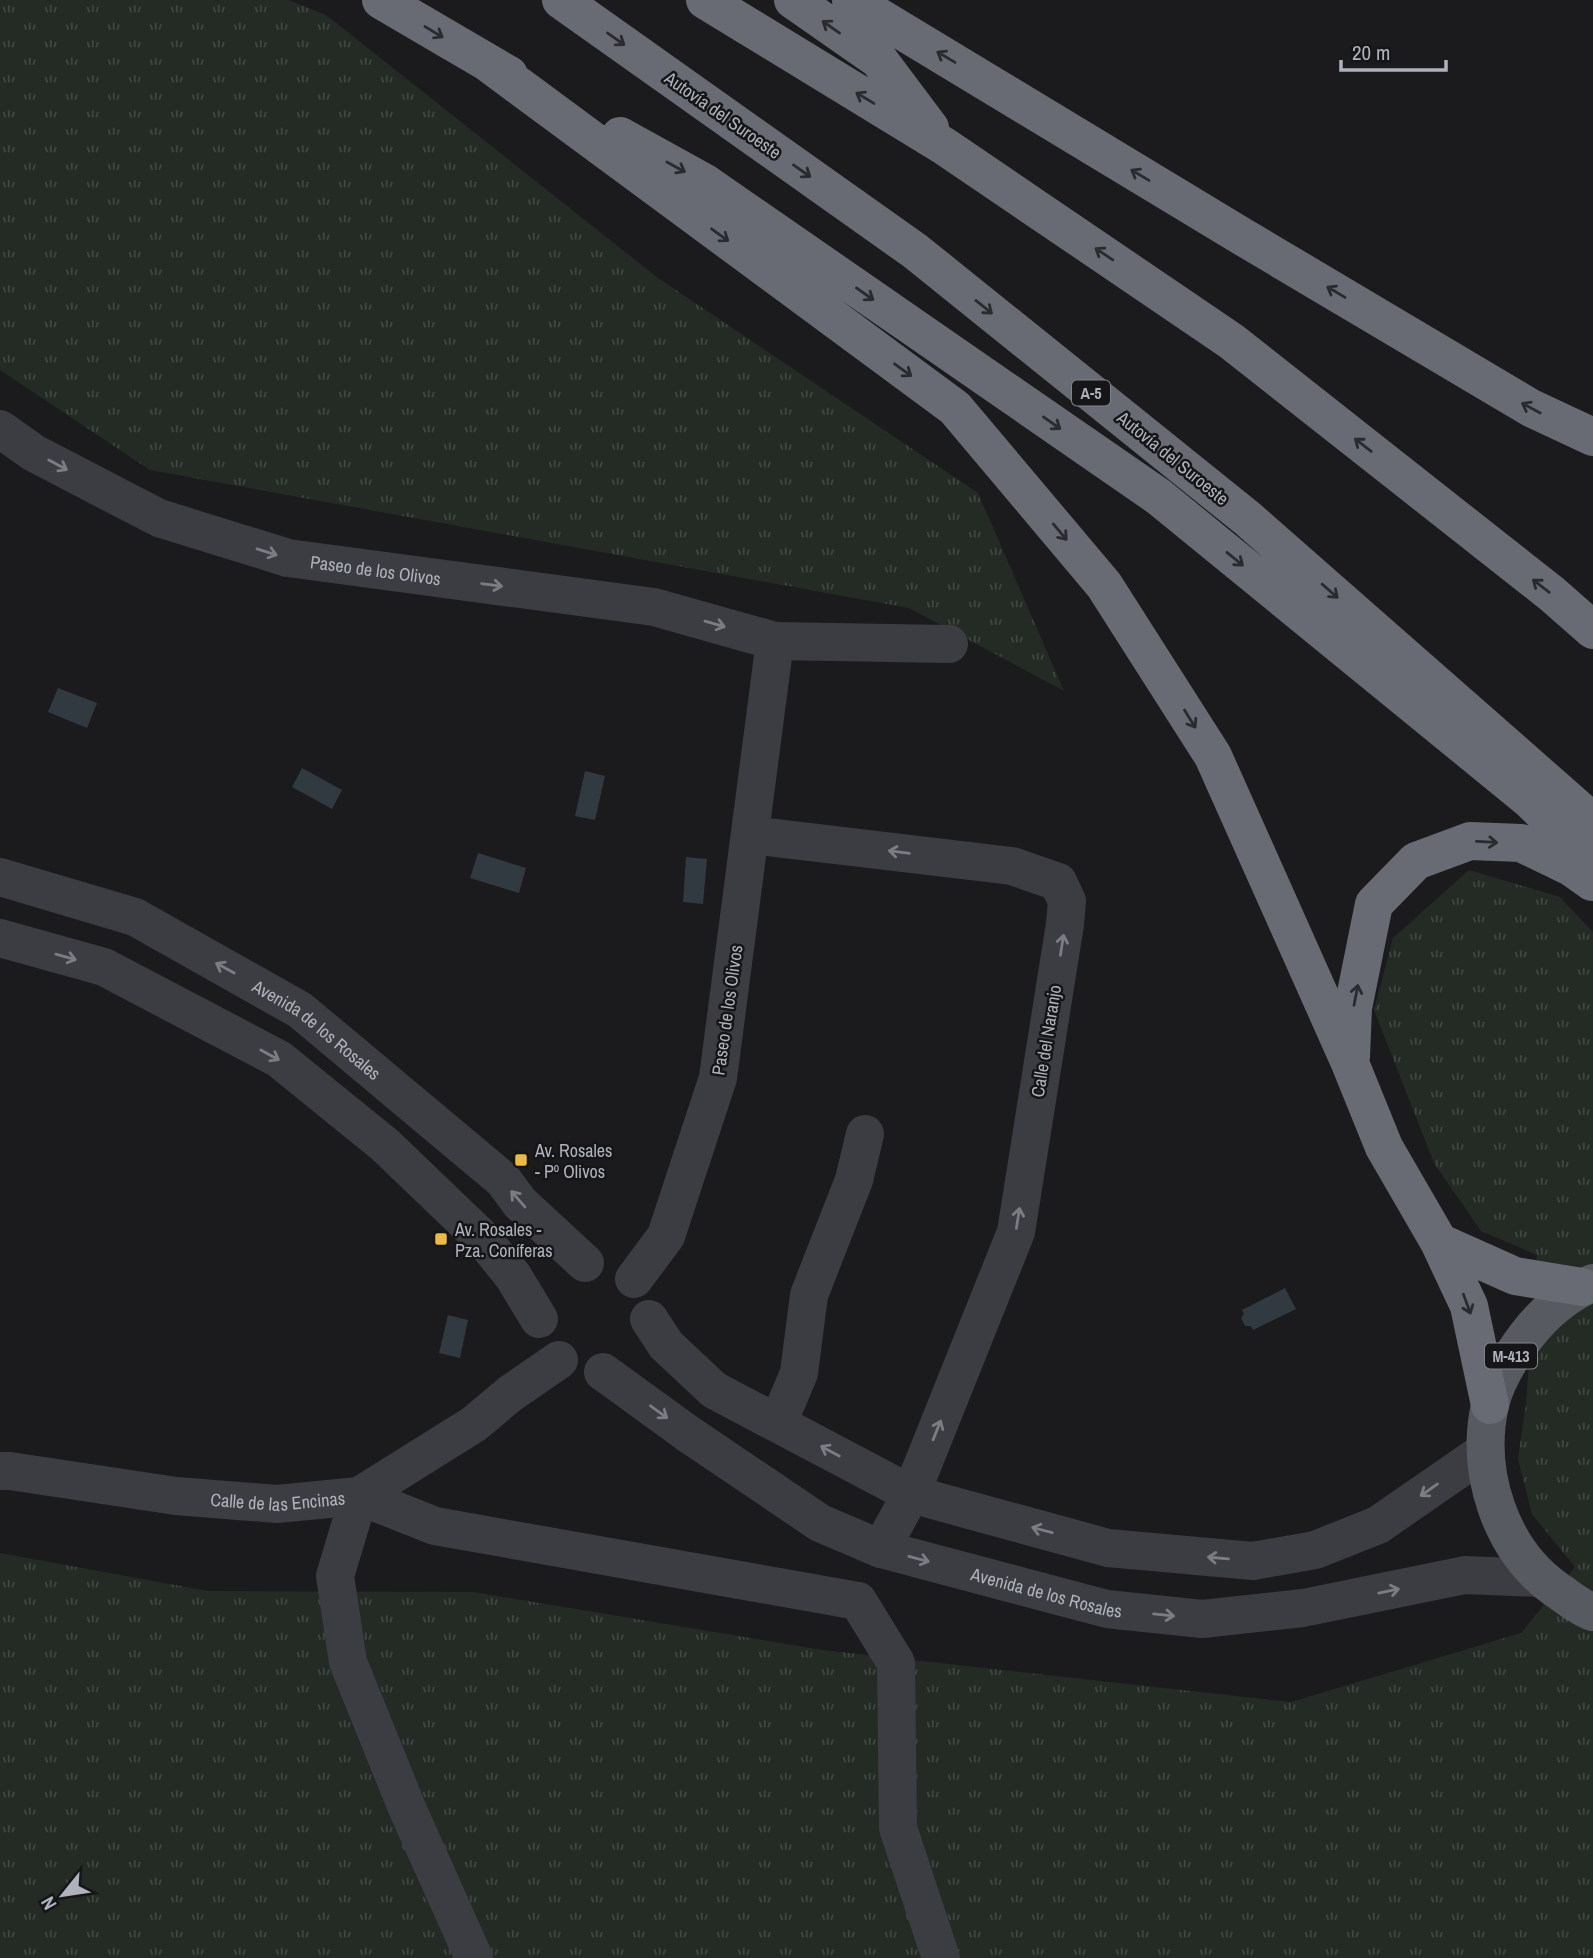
<svg xmlns="http://www.w3.org/2000/svg" width="1593" height="1958" viewBox="0 0 1593 1958" font-family="'Archivo Narrow',sans-serif">
<style>
.grass{fill:url(#grass-tufts)}
.water{fill:#313941}
.lines{fill:none;stroke-linecap:round;stroke-linejoin:round}
.minor{stroke:#3c3d42;stroke-width:38}
.major{stroke:#585a61;stroke-width:38}
.highway{stroke:#686b73;stroke-width:38}
.oneway{stroke:#2a2b2f}
.oneway2{stroke:#7b7d85}
.poi-dot{fill:#ecba44;stroke:#161618;stroke-width:2.5}
.labels{text-anchor:middle;dominant-baseline:central;stroke-width:5;stroke-linejoin:round;paint-order:stroke}
.shield{fill:#161618;stroke:#80838b;stroke-width:2}
.shield-label{font-size:16px;font-weight:bold;fill:#aeb2bc}
.street-label{font-size:18px;fill:#aeb2bc;stroke:#161618}
.poi-label{font-size:18px;fill:#aeb2bc;stroke:#161618;text-anchor:start}
</style>
<defs>
<pattern id="grass-tufts" width="24" height="20" patternUnits="userSpaceOnUse" patternTransform="scale(1.75)"><rect width="24" height="20" fill="#232b24"/><path d="M3 7l-1-3M5 7V3M7 7l1-3M15 17l-1-3M17 17v-4M19 17l1-3" fill="none" stroke="#404742"/></pattern>
</defs>
<rect width="100%" height="100%" fill="#1b1b1d"/>
<path class="grass" d="M0 0H288L326 15 658 278 978 493 1064 691 909 608 150 470 0 370Z
M1469 870 1560 897 1593 932V1958H0V1553L208 1591 473 1592 822 1650 1291 1702 1521 1633 1575 1567 1532 1514 1518 1459 1526 1403 1537 1255 1481 1231 1434 1163 1374 1010 1393 938Z"/>
<path class="water" d="M58 688 97 703 87 728 48 712Z
M302 768 342 790 332 809 292 787Z
M585 771 605 776 595 820 575 816Z
M478 853 526 868 519 893 470 878Z
M686 857 707 859 703 904 683 902Z
M1285 1288 1296 1309 1253 1330 1251 1326H1245L1241 1318 1244 1314 1242 1310Z
M448 1315 468 1320 460 1358 439 1353Z"/>
<g class="lines">
<g class="minor">
<path id="s1" d="M0 429 34 453 159 518 288 558 654 607 775 641 718 1078 666 1236 634 1279"/>
<path d="M775 641 949 644"/>
<path d="M750 835 1012 866 1058 882 1067 901 1065 924 1016 1232 911 1494 881 1549"/>
<path id="s2" d="M0 877 135 917 300 1010 503 1180 520 1203 585 1263"/>
<path d="M0 938 104 967 279 1059 385 1145 483 1239 513 1276 539 1319"/>
<path d="M649 1319 666 1345 714 1390 911 1494 1108 1548 1253 1561 1315 1550 1378 1525 1485 1451"/>
<path id="s3" d="M603 1372 687 1433 820 1523 881 1549 1107 1609 1202 1619 1303 1608 1465 1575 1541 1578"/>
<path d="M778 1423 799 1373 809 1295 854 1180 865 1134"/>
<path id="s4" d="M0 1471H10L176 1496 277 1504 359 1496 474 1424 511 1393 559 1360"/>
<path d="M474 1958 407 1808 348 1662 335 1576 359 1496 435 1526 858 1601 896 1663 898 1828 941 1958"/>
</g>
<path class="major" d="M1593 1283C1567 1293 1543 1314 1527 1335 1511 1356 1496 1379 1490 1405 1475 1472 1500 1550 1557 1590 1568 1597 1580 1608 1593 1612"/>
<path class="highway" d="M381 0 509 75
M561 0 915 251 1247 518 1593 822
M705 0 944 146 1231 341 1552 594 1593 630
M793 0 879 60 930 128
M851 0 1243 237 1531 408 1593 437
M488 63 955 408 1104 585 1213 756 1350 1063 1384 1147 1439 1242 1469 1306 1490 1405
M620 136 705 183 1159 497 1530 800 1593 863
M1351 1057 1353 1008 1374 904 1416 861 1470 841 1521 843 1571 867 1592 882
M1439 1242 1515 1276 1582 1287"/>
</g>
<defs><path id="oneway-shaft" d="M-6 0H5M1.5-3L5.5 0L1.5 3" fill="none" stroke-width="1.6" stroke-linecap="round" stroke-linejoin="round" transform="scale(1.75)"/></defs>
<g class="oneway">
<use href="#oneway-shaft" transform="translate(831 27) rotate(-145)"/>
<use href="#oneway-shaft" transform="translate(434 32) rotate(31)"/>
<use href="#oneway-shaft" transform="translate(616 39) rotate(35)"/>
<use href="#oneway-shaft" transform="translate(946 57) rotate(-149)"/>
<use href="#oneway-shaft" transform="translate(865 98) rotate(-149)"/>
<use href="#oneway-shaft" transform="translate(676 167) rotate(29)"/>
<use href="#oneway-shaft" transform="translate(802 171) rotate(35)"/>
<use href="#oneway-shaft" transform="translate(1140 175) rotate(-149)"/>
<use href="#oneway-shaft" transform="translate(720 235) rotate(36)"/>
<use href="#oneway-shaft" transform="translate(1104 254) rotate(-146)"/>
<use href="#oneway-shaft" transform="translate(1336 292) rotate(-149)"/>
<use href="#oneway-shaft" transform="translate(865 294) rotate(35)"/>
<use href="#oneway-shaft" transform="translate(984 307) rotate(39)"/>
<use href="#oneway-shaft" transform="translate(903 370) rotate(36)"/>
<use href="#oneway-shaft" transform="translate(1531 408) rotate(-152)"/>
<use href="#oneway-shaft" transform="translate(1052 423) rotate(35)"/>
<use href="#oneway-shaft" transform="translate(1363 445) rotate(-142)"/>
<use href="#oneway-shaft" transform="translate(1060 532) rotate(50)"/>
<use href="#oneway-shaft" transform="translate(1235 559) rotate(39)"/>
<use href="#oneway-shaft" transform="translate(1541 586) rotate(-142)"/>
<use href="#oneway-shaft" transform="translate(1330 591) rotate(41)"/>
<use href="#oneway-shaft" transform="translate(1190 719) rotate(58)"/>
<use href="#oneway-shaft" transform="translate(1487 842) rotate(3)"/>
<use href="#oneway-shaft" transform="translate(1356 995) rotate(-79)"/>
<use href="#oneway-shaft" transform="translate(1467 1304) rotate(70)"/>
</g>
<g class="oneway2">
<use href="#oneway-shaft" transform="translate(58 465) rotate(28)"/>
<use href="#oneway-shaft" transform="translate(267 552) rotate(17)"/>
<use href="#oneway-shaft" transform="translate(492 585) rotate(8)"/>
<use href="#oneway-shaft" transform="translate(715 624) rotate(16)"/>
<use href="#oneway-shaft" transform="translate(899 852) rotate(-173)"/>
<use href="#oneway-shaft" transform="translate(1062 945) rotate(-81)"/>
<use href="#oneway-shaft" transform="translate(66 957) rotate(16)"/>
<use href="#oneway-shaft" transform="translate(225 968) rotate(-151)"/>
<use href="#oneway-shaft" transform="translate(270 1055) rotate(29)"/>
<use href="#oneway-shaft" transform="translate(518 1199) rotate(-131)"/>
<use href="#oneway-shaft" transform="translate(1018 1218) rotate(-81)"/>
<use href="#oneway-shaft" transform="translate(659 1412) rotate(36)"/>
<use href="#oneway-shaft" transform="translate(937 1430) rotate(-68)"/>
<use href="#oneway-shaft" transform="translate(830 1451) rotate(-152)"/>
<use href="#oneway-shaft" transform="translate(1429 1490) rotate(145)"/>
<use href="#oneway-shaft" transform="translate(1042 1530) rotate(-165)"/>
<use href="#oneway-shaft" transform="translate(1218 1558) rotate(-175)"/>
<use href="#oneway-shaft" transform="translate(919 1559) rotate(15)"/>
<use href="#oneway-shaft" transform="translate(1389 1591) rotate(-12)"/>
<use href="#oneway-shaft" transform="translate(1164 1615) rotate(6)"/>
</g>
<g class="poi-dot">
<rect x="514" y="1153" width="14" height="14" rx="3.5"/>
<rect x="434" y="1232" width="14" height="14" rx="3.5"/>
</g>
<g class="labels">
<g class="shield">
<rect x="1072" y="380.5" width="38" height="25" rx="5"/>
<rect x="1485" y="1343.5" width="52" height="25" rx="5"/>
</g>
<g class="shield-label">
<text x="1091" y="393">A-5</text>
<text x="1511" y="1356">M-413</text>
</g>
<g class="street-label">
<text transform="translate(723 115) rotate(35)">Autovía del Suroeste</text>
<text transform="translate(1173 458) rotate(39)">Autovía del Suroeste</text>
<text stroke="none"><textPath href="#s1" startOffset="406">Paseo de los Olivos</textPath></text>
<text transform="translate(727 1010) rotate(-82)">Paseo de los Olivos</text>
<text stroke="none"><textPath href="#s2" startOffset="355">Avenida de los Rosales</textPath></text>
<text transform="translate(1046 1041) rotate(-81)">Calle del Naranjo</text>
<text stroke="none"><textPath href="#s4" startOffset="280">Calle de las Encinas</textPath></text>
<text stroke="none"><textPath href="#s3" startOffset="502">Avenida de los Rosales</textPath></text>
</g>
<g class="poi-label">
<text x="535" y="1150">Av. Rosales<tspan x="535" dy="21">- Pº Olivos</tspan></text>
<text x="455" y="1229">Av. Rosales -<tspan x="455" dy="21">Pza. Coníferas</tspan></text>
</g>
</g>
<g transform="translate(63 1895) rotate(240)" stroke="#161618" stroke-width="5" paint-order="stroke">
<path d="M0-5L12 26L0 18L-12 26Z" fill="#aeb2bc"/>
<text y="-10" font-size="19" font-weight="bold" text-anchor="middle" fill="#aeb2bc">N</text>
</g>
<path d="M1341 60v10h105v-10" fill="none" stroke="#aeb2bc" stroke-width="3.5"/>
<text x="1352" y="60" font-size="21" fill="#aeb2bc" stroke="#161618" stroke-width="5" paint-order="stroke">20 m</text>
</svg>
